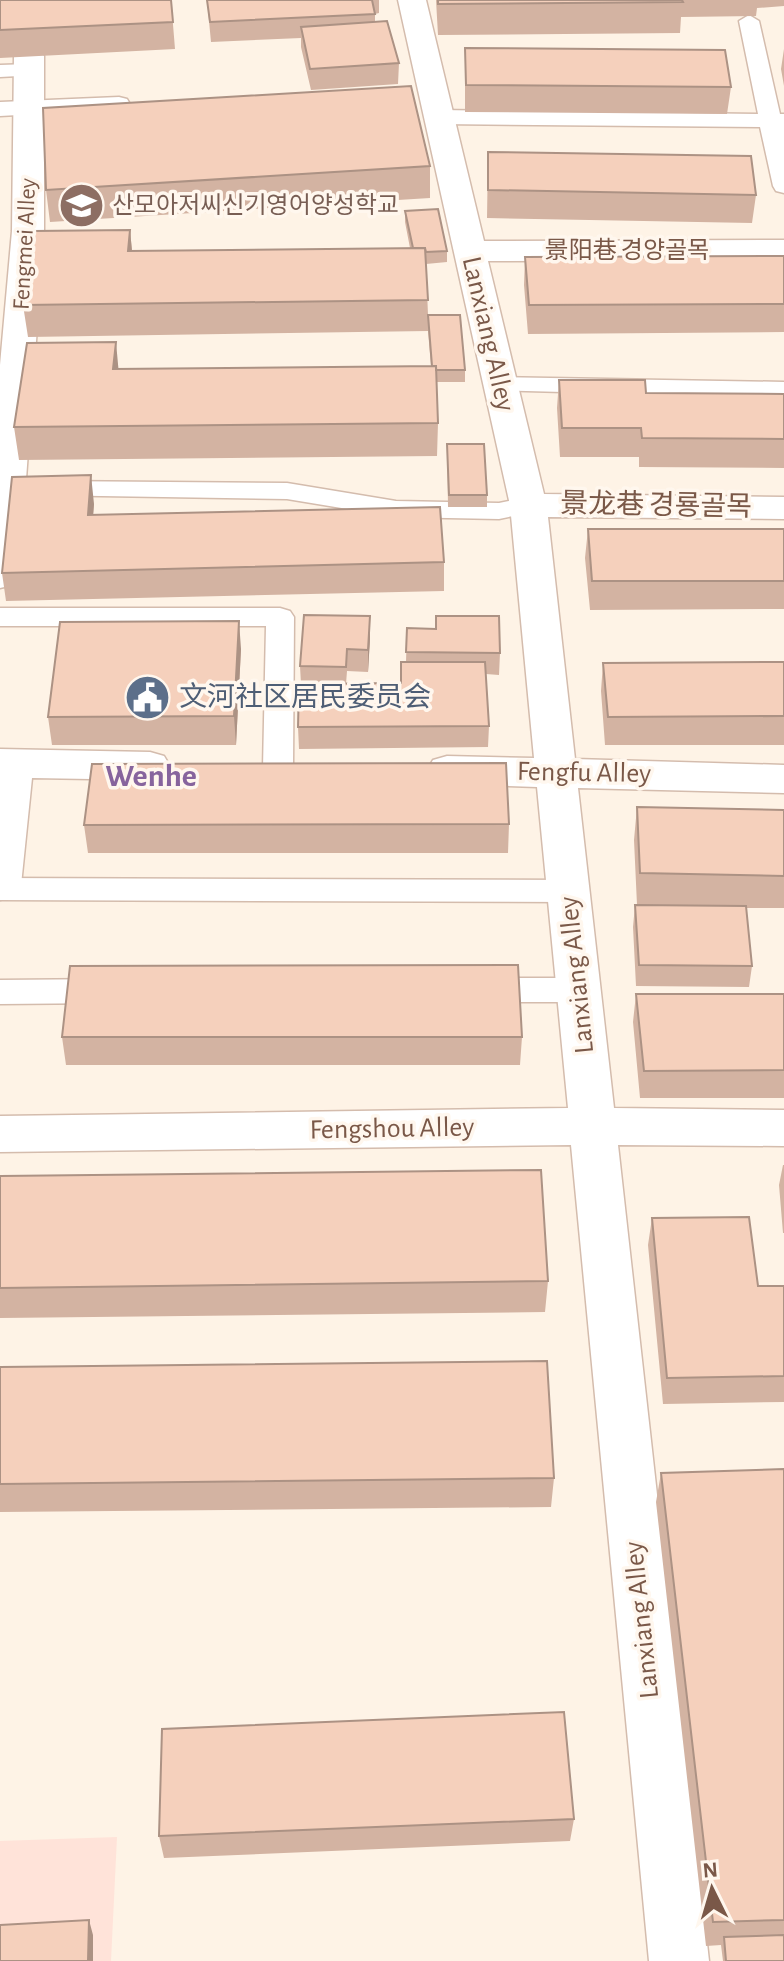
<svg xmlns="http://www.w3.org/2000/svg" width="784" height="1961" viewBox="0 0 784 1961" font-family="'Alegreya Sans','Noto Sans SC','Noto Sans KR',sans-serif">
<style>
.commercial{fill:#ffe3d9}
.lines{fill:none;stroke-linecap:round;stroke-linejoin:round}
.lane-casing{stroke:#d4bcad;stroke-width:3}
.street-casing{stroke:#d4bcad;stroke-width:3}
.lane{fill:#fff;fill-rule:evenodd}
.street{fill:#fff;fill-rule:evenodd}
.wall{fill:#d3b3a2}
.shaded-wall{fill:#ac9284}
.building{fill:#f5d0bc;stroke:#ac9284;stroke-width:2}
.labels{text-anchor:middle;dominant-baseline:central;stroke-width:7;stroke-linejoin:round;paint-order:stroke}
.far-education-label{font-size:24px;fill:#785e54;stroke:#fff7ee;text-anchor:start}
.far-street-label{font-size:24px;fill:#7a5848;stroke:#fff7ee}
.street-label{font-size:28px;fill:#7a5848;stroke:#fff7ee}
.service-label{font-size:28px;fill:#4e5e75;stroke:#fff7ee;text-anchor:start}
.quarter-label{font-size:32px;font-weight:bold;fill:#87649d;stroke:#fff7ee}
</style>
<rect width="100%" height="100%" fill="#fef3e6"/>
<path class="commercial" d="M117 1837 111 1961H0V1841Z"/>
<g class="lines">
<defs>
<path id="lane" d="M749 15 759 21 780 114H784V193L776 191 773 186 760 127 439 124 428 117 439 110 758 114 739 21Z
M29 64 37 65 40 70 37 75 0 77V65Z
M119 97 127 99 130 104 127 109 0 116V102Z
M500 377 784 382V398L491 390 487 385 491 380Z
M48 481 287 483 396 501 499 503 528 497 537 499 541 505 537 511 499 519 396 517 287 499 39 495 35 489 39 483Z
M0 608H280L290 611 294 617 293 768 288 775 278 778 268 775 263 768 266 626H0Z
M0 878 568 880 579 883 583 891 579 899 568 902 0 900Z
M477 978H578L589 981 594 990 589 999 578 1002H477L466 999 461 990 466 981Z
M111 979 122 982 127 991 122 1000 111 1003 0 1004V980Z"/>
<path id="street" d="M398 0H426L484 241 784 240V260L488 261 544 494 784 497V519L548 517 575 759 784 765V793L578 788 614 1108 784 1110V1146L618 1145 709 1961H649L571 1145 0 1152V1116L568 1108 537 787 447 784 433 780 427 770 433 760 447 756 534 758 510 505Z
M29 47 39 50 44 56V231L19 576 13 585 0 588V365L12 231 14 56 19 50Z
M0 749 150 752 164 756 170 766 164 776 150 780 32 778 21 885 15 896 0 900Z"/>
</defs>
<use href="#lane" class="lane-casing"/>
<use href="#street" class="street-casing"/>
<use href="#lane" class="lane"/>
<use href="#street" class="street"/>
</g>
<path class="wall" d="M0 0H171L175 49 0 58Z
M207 0H379V13L375 14V22L399 63 398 84 311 90 301 47V38L211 42Z
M436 0H784V6L757 8 756 16 681 17 680 33 438 35Z
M465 48 731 87 727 114 465 112Z
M784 49V86L781 69Z
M488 152 756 195 752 223 487 218Z
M430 166V198L50 222 46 190Z
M405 211 447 251V262L426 264 428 315 465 370V382H436L438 423 437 456 19 460 14 427 118 369 431 366 428 331 28 337 23 305 130 230 132 251 410 248 405 222Z
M784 256V332L528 334 524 285 525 257Z
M559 380 646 393 784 394V468L639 467V457H560L557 408Z
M447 444 487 495V507H448Z
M94 504 93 515 444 562V591L6 601 2 573Z
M588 529H784V609L590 610 585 558Z
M407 628 500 653 499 675 486 674 489 726 488 747 299 749 298 727 301 684 300 666 370 638 368 672 347 671 346 684 401 683 406 662Z
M241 649 236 745H52L48 717Z
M784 662V745H605L601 691 603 663Z
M637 807 784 810V908H746L752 966 749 987 636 986 633 927 635 905H637L634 840Z
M509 824 508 853H88L84 825Z
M636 994H784V1098H640L633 1022Z
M62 1037H522L520 1065H66Z
M783 1165H784V1233H783L779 1185Z
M0 1176 548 1281 545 1312 0 1318Z
M652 1218 758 1286H784V1402L663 1404 648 1245Z
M0 1367 554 1478 551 1507 0 1512Z
M784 1469V1961H723L721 1945 706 1946 656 1502 661 1473Z
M574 1819 570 1841 164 1858 159 1836Z"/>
<path class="shaded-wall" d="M130 230 133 262 128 251Z
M116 342 119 375 113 369Z
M91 475 94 504 91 543 88 515Z
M370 616V638L368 672V650Z
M239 621 241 649 236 745 234 716Z
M89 1920 93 1935V1961H88Z"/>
<path class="building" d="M0 0H171L173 22 0 30Z
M207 0H372L375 14 210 22Z
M438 0H682L683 2 438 4Z
M387 21 399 63 310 69 301 27Z
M465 48 725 50 731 87 466 85Z
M411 86 430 166 46 190 43 108Z
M488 152 751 156 756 195 488 190Z
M438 209 447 251 426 252 425 248H413L405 211Z
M130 230 128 251 425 248 428 300 23 305 34 231Z
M784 256V304L529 305 525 257Z
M428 315H460L465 370H436V366H432Z
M116 342 113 369 436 366 438 423 14 427 27 343Z
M559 380H645L646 393 784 394V439L642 438 641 428H562Z
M447 444H484L487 495H449Z
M91 475 88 515 440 507 444 562 2 573 12 477Z
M588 529H784V581H592Z
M304 615 370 616 368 650 347 649 346 667 300 666Z
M436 616H499L500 653 406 652 407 628 436 629Z
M239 621 234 716 48 717 60 622Z
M401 662H485L489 726 298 727 299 684 401 683Z
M784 662V716L608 717 603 663Z
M506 763 509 824 84 825 92 764Z
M637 807 784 810V876L640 873Z
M635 905 746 906 752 966 639 965Z
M518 965 522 1037H62L70 966Z
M636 994H784V1070L644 1071Z
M541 1170 548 1281 0 1288V1176Z
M749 1217 758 1286H784V1376L667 1378 652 1218Z
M547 1361 554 1478 0 1484V1367Z
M784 1469V1920L713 1922 661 1473Z
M564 1712 574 1819 159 1836 162 1729Z
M89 1920 88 1961H0V1925Z
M784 1935V1961H726L724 1937Z"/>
<defs>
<symbol id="school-disc" viewBox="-11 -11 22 22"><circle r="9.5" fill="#8d6e63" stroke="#fff7ee"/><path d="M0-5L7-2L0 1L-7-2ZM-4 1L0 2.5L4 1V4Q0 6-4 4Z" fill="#fff"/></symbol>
<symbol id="civic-disc" viewBox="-11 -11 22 22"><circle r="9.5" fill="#5c6f8a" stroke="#fff7ee"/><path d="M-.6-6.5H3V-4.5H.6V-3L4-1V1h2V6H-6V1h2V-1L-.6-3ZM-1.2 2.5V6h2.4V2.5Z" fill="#fff"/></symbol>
</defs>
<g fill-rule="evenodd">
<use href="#school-disc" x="56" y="180" width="51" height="51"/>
<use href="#civic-disc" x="122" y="672" width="51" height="51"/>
</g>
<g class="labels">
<g class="far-education-label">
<text x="112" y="206">산모아저씨신기영어양성학교</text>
</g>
<g class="far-street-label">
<text transform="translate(25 244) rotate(-87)">Fengmei Alley</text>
<text x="627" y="251">景阳巷 경양골목</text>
</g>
<g class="street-label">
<text transform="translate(488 334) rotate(77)">Lanxiang Alley</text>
<text transform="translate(656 506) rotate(1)">景龙巷 경룡골목</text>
<text transform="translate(584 773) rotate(1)">Fengfu Alley</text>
<text transform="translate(577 975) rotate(-96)">Lanxiang Alley</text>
<text transform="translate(392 1129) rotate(-1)">Fengshou Alley</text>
<text transform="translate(642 1620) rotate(-96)">Lanxiang Alley</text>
</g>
<g class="service-label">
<text x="179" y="698">文河社区居民委员会</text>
</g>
<g class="quarter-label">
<text x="151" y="776">Wenhe</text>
</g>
</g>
<g transform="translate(712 1889) rotate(355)" stroke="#fff7ee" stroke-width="6" paint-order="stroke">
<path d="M0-6L14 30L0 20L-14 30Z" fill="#7a5848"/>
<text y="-12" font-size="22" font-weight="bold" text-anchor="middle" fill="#7a5848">N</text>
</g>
</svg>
